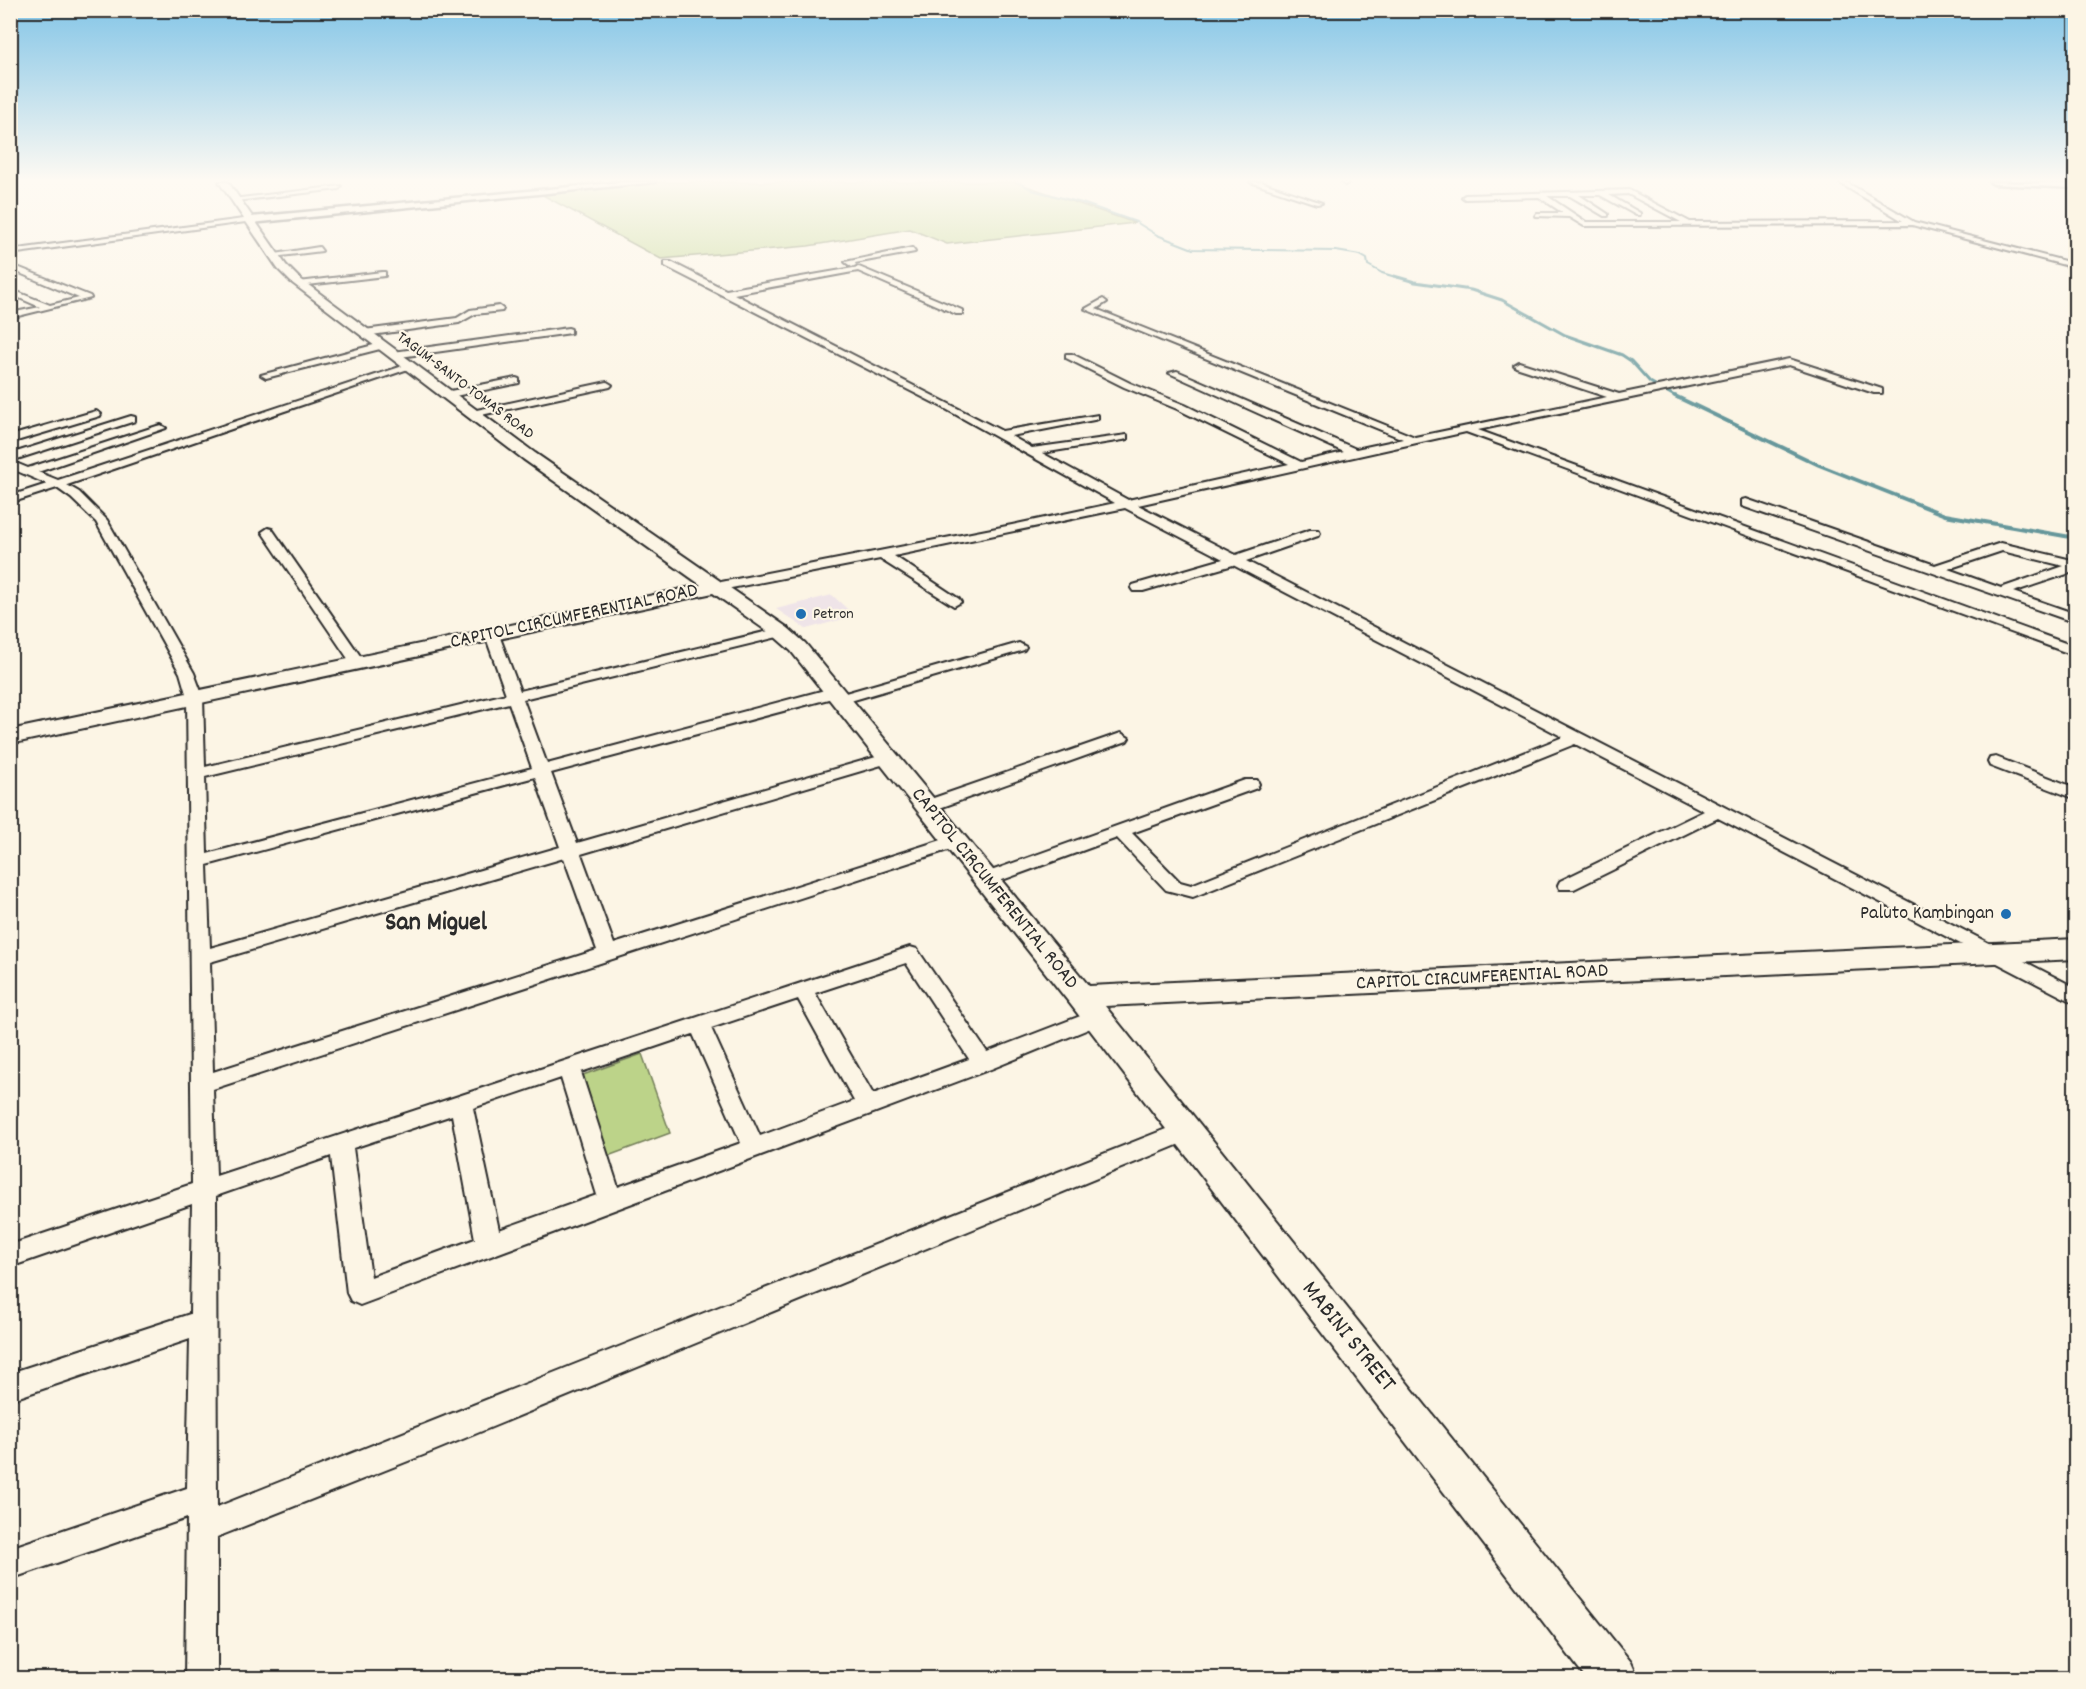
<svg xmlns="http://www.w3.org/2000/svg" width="2086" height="1689" viewBox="0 0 2086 1689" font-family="Dekko,sans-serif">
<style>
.built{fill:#efe4e8}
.green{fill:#bcd389;stroke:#747f5a;stroke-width:1.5}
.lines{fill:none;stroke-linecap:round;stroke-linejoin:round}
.stream-far2{stroke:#66979b;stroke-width:2}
.stream-far1{stroke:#66979b;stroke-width:3}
.stream{stroke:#66979b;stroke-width:4}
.minor-casing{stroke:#2b2b2b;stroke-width:4}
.tertiary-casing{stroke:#2b2b2b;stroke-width:5}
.secondary-casing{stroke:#2b2b2b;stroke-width:4}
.minor{fill:#fcf5e5;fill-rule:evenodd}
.tertiary{fill:#fcf5e5;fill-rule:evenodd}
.secondary{fill:#fcf5e5;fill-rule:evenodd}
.poi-dot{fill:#1f6fb2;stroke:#fcf5e5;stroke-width:2}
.labels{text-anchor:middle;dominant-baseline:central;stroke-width:4.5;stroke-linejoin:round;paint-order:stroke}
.far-street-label{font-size:16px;fill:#2b2b2b;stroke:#fcf5e5}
.far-poi-label{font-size:16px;fill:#2b2b2b;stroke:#fcf5e5;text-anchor:start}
.street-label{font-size:20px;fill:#2b2b2b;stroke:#fcf5e5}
.poi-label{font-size:20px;fill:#2b2b2b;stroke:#fcf5e5;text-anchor:end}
.near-street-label{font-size:24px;fill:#2b2b2b;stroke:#fcf5e5}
.district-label{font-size:26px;font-weight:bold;fill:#2b2b2b;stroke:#fcf5e5}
</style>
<rect width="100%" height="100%" fill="#fcf5e5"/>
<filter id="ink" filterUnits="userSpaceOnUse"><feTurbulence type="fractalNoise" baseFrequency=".0167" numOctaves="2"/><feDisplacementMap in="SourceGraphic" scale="12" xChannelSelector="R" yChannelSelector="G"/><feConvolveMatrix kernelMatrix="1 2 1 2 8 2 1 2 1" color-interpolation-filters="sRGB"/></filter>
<g filter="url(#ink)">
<path class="built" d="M832 595 855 616 806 629 776 609Z"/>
<path class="green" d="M644 182H1015L1135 223 947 244 910 229 808 246 661 259 539 193Z
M642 1054 670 1133 608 1156 583 1075Z"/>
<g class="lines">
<path class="stream-far2" d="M1018 182 1032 190 1082 203 1136 222 1157 235 1193 249 1336 251 1360 255 1367 259 1368 265 1382 273 1399 278"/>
<path class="stream-far1" d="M1394 276 1415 282 1471 290 1502 300 1565 335 1622 355 1631 361 1650 382 1678 398"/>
<path class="stream" d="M1675 396 1819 465 1945 515 2076 538"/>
<defs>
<path id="minor" d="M1250 182H1261L1322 203 1317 204Z
M1342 182H1348V183L1345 185Z
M1838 182H1846L1914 222 2076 264V268L1912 225 1584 226 1569 217 1535 216 1537 213H1563L1539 197 1465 199 1462 197 1465 195 1629 190 1690 222 1903 221ZM1628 194 1681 222H1586L1547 196H1570L1604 216H1608V214L1579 195H1600L1636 215H1640V213L1609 195Z
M341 186 339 189 235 201 232 199Z
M251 218 253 221 10 254V250Z
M319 247 322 251 273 257 269 255Z
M912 248 915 252 855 263 856 265 852 267 845 262Z
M665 262H671L726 290 859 267 962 310V314H956L858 271 734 294 1002 431 1098 415V419L1094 420 1011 436 1032 448 1127 435V439L1123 440 1042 453 1128 500 1289 464 1177 409 1124 387 1066 358V354H1072L1130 383 1185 405 1301 462 1344 452 1169 373 1177 371 1356 449 1403 439 1085 309 1103 299 1107 302 1096 309 1415 437 1607 397 1516 367 1514 365 1519 362 1619 394 1789 359 1882 389V393H1874L1789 365 1478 430 2076 647V656L1466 432 1138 505 1236 555 1310 530H1318L1320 533 1318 536 1246 561 2076 988V1004L1718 818 1574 889H1560L1558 885 1560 881 1704 811 1575 744 1193 897 1166 890 1117 838 994 883H980L978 879 980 875 1245 780H1257L1259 784 1257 788 1132 833 1180 882 1191 885 1563 737 1233 565 1143 591H1133L1131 588 1133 585 1223 559 1125 508 894 556 959 599 961 602 954 606 880 559 716 591 711 590 709 587 711 584 716 583 1012 525 1115 503 944 408 665 266Z
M10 264 90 296 91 298 10 318V313L40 307 10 294V289L50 305 79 298 10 269Z
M382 272H385V276L299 286 295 284 299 282Z
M499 306 503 309 502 311 475 314 459 323 364 336 360 333 364 330 457 318 470 310Z
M568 328 571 329V333L393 358 388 355 393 352Z
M381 343 384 344V348L266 378 261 375Z
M406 365 414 367 67 485 79 492 107 520 194 673 203 697 205 767 506 694 485 635 492 631 499 635 520 691 781 628 788 632 786 635 523 699 547 764 836 687 841 689 842 694 1019 643 1026 647 1024 650 847 702H837L834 699 836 697 551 773 577 843 883 755 889 753 897 758 895 761 581 854 614 944 951 837H963L966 841 963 845 213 1089 216 1176 910 947 917 949 987 1052 1096 1010 1103 1013 1107 1018 1103 1023 991 1069 360 1305 351 1301 347 1293 331 1156 216 1196 217 1507 1176 1125 1184 1123 1192 1125 1196 1132 1192 1139 436 1450 217 1537V1678H185L187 1518 10 1579V1548L187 1488 190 1339 10 1400V1373L190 1314 192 1204 10 1267V1245L192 1184 187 697 180 673 96 522 71 498 57 488 10 503V496L47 484 10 468V454L131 416 135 417V421L11 461 28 468 157 426 161 425 166 428 38 472 58 480ZM509 703 532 768 207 854 205 777ZM535 777 560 847 210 948 207 865ZM564 858 597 950 213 1072 210 962ZM906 963 969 1059 873 1094 815 993ZM798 999 854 1101 760 1136 711 1028ZM693 1034 741 1143 618 1187 581 1072ZM561 1078 597 1195 499 1230 473 1108ZM452 1115 475 1239 371 1277 353 1148Z
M516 378 519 379V383L445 398 440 395 445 392Z
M607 382 612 385 610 387 472 417 467 414 472 411Z
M96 411 101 414 100 416 10 443V436Z
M1746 499 1935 565 2001 543 2076 561V571L2013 592 2076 614V623L1742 506V500ZM2002 551 2064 566 2001 588 1948 569Z
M268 528 272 529 363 660 365 663 363 666H353L262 532Z
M1121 733 1129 738 1127 741 934 810H922L919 806 922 802Z
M1996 757 2076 788V799L1990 766 1988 762 1990 758Z"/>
<path id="tertiary" d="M622 182H655L251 223 247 220 251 217Z
M1990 182 2076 184V188L1994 184Z"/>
<path id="secondary" d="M219 182H228L286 265 299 278 535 453 788 628 805 643 1089 986 2076 939V959L1105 1006 1631 1662 1638 1678H1586L1071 1005 791 651 774 636 713 593 10 744V730L701 585 523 459 291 282 278 269Z"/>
</defs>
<use href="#minor" class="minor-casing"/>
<use href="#tertiary" class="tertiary-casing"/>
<use href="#secondary" class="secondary-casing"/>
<use href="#minor" class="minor"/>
<use href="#tertiary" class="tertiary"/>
<use href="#secondary" class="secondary"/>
</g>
</g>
<linearGradient id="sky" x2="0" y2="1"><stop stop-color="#83c5e7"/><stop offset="0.43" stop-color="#fefaf3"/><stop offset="1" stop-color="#fefaf3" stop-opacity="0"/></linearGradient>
<rect width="2086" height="419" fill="url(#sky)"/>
<g class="poi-dot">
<circle cx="801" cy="614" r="6"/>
<circle cx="2006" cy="914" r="6"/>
</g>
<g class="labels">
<g class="far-street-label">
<text transform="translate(465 386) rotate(37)">TAGUM-SANTO TOMAS ROAD</text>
</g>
<g class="far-poi-label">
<text x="813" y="614">Petron</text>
</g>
<g class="street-label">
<text transform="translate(574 617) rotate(-12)">CAPITOL CIRCUMFERENTIAL ROAD</text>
<text transform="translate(994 889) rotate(51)">CAPITOL CIRCUMFERENTIAL ROAD</text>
<text transform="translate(1482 978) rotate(-3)">CAPITOL CIRCUMFERENTIAL ROAD</text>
</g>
<g class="poi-label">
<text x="1994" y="914">Paluto Kambingan</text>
</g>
<g class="near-street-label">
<text transform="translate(1348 1337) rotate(51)">MABINI STREET</text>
</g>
<g class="district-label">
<text x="436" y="923">San Miguel</text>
</g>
</g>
<rect width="2086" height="1689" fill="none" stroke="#fcf5e5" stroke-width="36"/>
<rect x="18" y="18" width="2050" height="1653" fill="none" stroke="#2b2b2b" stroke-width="2" filter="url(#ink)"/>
</svg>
